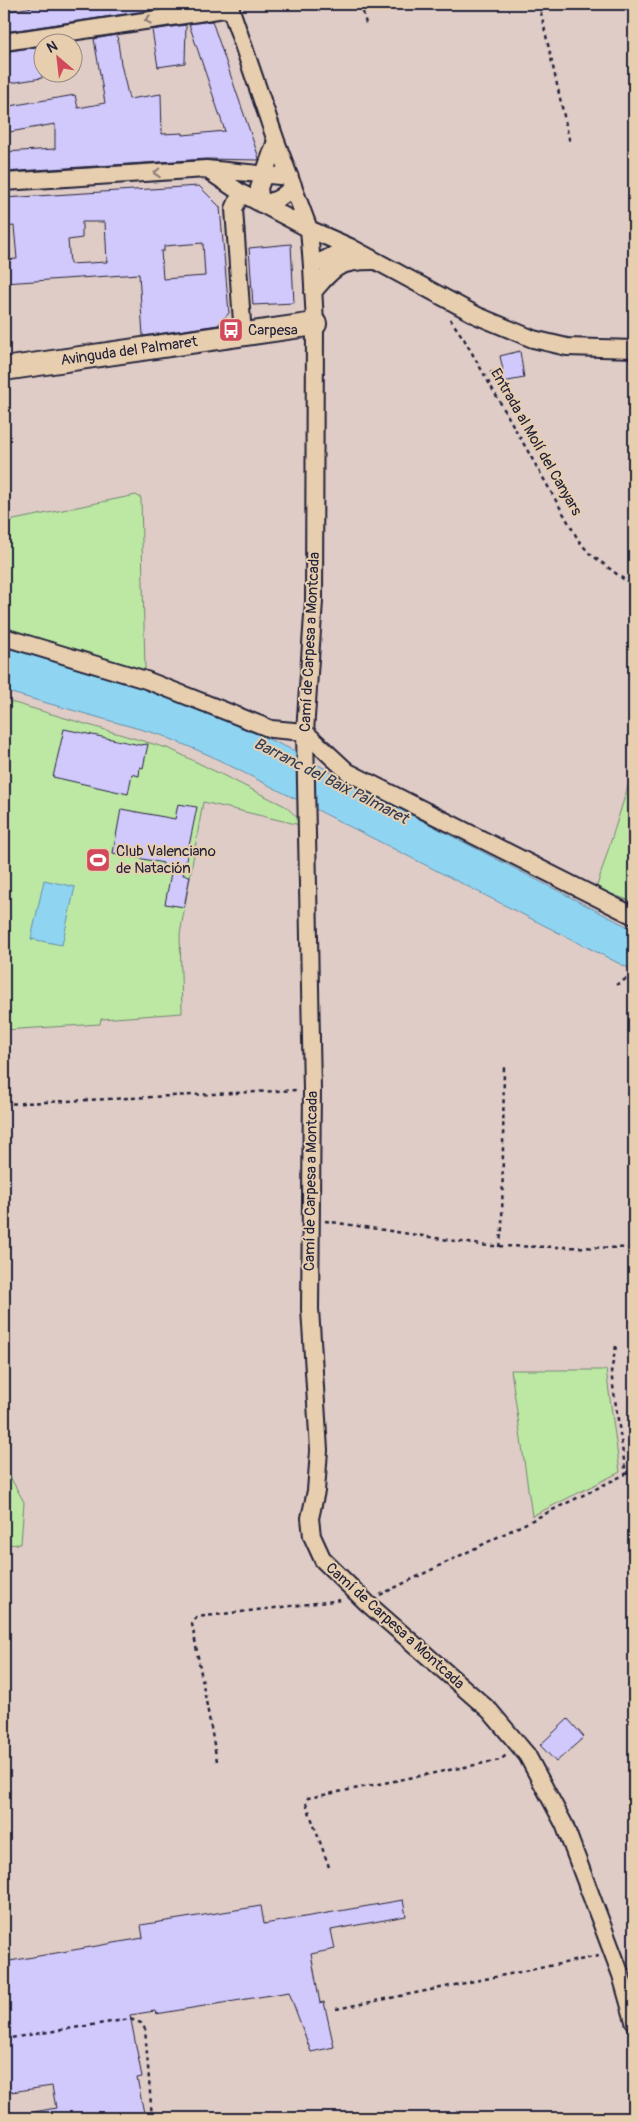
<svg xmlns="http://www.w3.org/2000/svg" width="638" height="2122" viewBox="0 0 638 2122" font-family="Pangolin,sans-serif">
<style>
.green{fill:#bde8a4;stroke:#708570}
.water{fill:#8fd5f1;stroke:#638da8}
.building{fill:#d1c9fb;stroke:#22223b;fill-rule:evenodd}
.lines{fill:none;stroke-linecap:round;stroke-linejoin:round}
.street-casing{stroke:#22223b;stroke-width:20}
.secondary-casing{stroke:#22223b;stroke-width:26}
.path{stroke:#22223b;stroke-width:2.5;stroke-dasharray:4 4;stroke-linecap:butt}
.street{stroke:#e7ceaf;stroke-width:16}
.secondary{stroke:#e7ceaf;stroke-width:22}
.oneway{stroke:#847875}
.labels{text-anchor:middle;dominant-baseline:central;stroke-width:4;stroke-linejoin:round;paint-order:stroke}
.poi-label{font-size:15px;fill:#22223b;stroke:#e7ceaf;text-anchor:start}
.street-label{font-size:15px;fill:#22223b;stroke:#e7ceaf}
.water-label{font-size:16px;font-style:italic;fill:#323d56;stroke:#e7ceaf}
</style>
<rect width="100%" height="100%" fill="#e0ccc6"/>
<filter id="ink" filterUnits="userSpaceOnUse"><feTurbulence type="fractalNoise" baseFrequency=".02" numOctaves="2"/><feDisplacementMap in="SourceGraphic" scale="10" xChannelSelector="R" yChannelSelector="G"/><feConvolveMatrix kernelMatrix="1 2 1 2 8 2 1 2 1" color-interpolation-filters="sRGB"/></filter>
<g filter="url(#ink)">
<path class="green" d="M136 495 141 498 145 670 4 629V522Z
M4 700 170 749 285 806 298 818 300 825 203 802 180 934 182 1013 101 1019 100 1024 4 1030Z
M634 767V902L596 889Z
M511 1370H606L620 1472 532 1516Z
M4 1466 24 1502 21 1544 4 1545Z"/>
<path class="water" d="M4 647 170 697 214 715 293 750 351 784 634 930V971L209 755 161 735 4 691Z
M44 880 75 887 62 945 31 939Z"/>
<path class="building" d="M50 4H192L4 32V12Z
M212 21 259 158 258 160 206 159 4 172V152L55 149V124L4 133V107L75 95 78 108 105 103 94 39 117 35 121 64 129 99 161 94 162 134 183 133V135L225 131 189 24Z
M186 25 185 63 158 67 152 30Z
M42 46V78L4 84V52Z
M199 186 220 207 229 313 218 325 143 336 139 274 4 283V260L17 259 14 226 4 227V198ZM82 222H105L107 262 70 264 68 240 82 238ZM203 243 205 276 163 279 161 251H164V246Z
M291 244 294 303 253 305 249 248Z
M520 351 524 378 497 383 490 372 503 370 500 356Z
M64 729 140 745 148 744 143 768 140 767 139 776 132 774 128 794 53 777Z
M178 804 197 807 183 875 190 876 184 907 165 904 171 873 162 871 163 863 113 853 121 809 175 819Z
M568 1719 584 1737 556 1762 540 1745Z
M403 1900 406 1916 331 1930 335 1949 311 1954 320 2003 324 2002 334 2047 311 2052 289 1992 156 2014 155 2011 130 2015 142 2077 137 2078 145 2118H35L34 2112 56 2108 52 2086 4 2093V1962L143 1938 141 1925 261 1906 264 1924Z"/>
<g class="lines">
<defs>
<path id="street" d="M229 4 276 141 309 229 312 266 315 324 314 601 305 732 312 1090 310 1309 319 1450 316 1491 310 1518 312 1536 323 1560 367 1603 490 1711 527 1755 564 1824 621 1975 634 2021
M4 42 231 8
M206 169 241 193 309 229 350 247 478 316 533 339 567 347 634 349
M4 182 206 169 290 177
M241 193 234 209 242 322
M261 204 259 188 276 141
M261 204C276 201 284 197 293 185
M312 266 350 247
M313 292C334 267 339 261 373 261
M4 637 146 680 271 729 305 732 348 772 634 916"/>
<path id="secondary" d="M4 369 315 324"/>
</defs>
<use href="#street" class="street-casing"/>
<use href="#secondary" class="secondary-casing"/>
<path class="path" d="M361 4 366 24
M539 4 570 143
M450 319 464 339 579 541 589 553 634 587
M616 985 634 974
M4 1104 297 1090
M325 1221 488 1246 634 1248
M499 1247 502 1229 504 1065
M616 1346 611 1372 626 1474
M380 1595 634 1470
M217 1761 192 1624 197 1617 343 1600
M329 1867 306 1803 308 1798 500 1760 508 1754
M336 2009 599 1956
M4 2039 130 2019 141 2023 145 2029 152 2118"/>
<use href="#street" class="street"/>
<use href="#secondary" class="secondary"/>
</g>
<defs><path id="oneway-chevron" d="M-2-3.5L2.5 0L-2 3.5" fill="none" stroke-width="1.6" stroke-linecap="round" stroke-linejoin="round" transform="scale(1.25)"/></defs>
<g class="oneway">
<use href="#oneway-chevron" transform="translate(148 20) rotate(171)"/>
<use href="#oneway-chevron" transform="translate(157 173) rotate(176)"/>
</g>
</g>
<defs>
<symbol id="bus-square" viewBox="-11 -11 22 22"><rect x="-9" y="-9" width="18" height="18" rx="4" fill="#d1495b" stroke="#e7ceaf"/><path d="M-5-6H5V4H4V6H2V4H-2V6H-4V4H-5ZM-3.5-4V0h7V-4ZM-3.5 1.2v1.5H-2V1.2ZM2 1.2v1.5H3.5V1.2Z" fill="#fff"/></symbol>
<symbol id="stadium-square" viewBox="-11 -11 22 22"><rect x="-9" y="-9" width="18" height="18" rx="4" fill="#d1495b" stroke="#e7ceaf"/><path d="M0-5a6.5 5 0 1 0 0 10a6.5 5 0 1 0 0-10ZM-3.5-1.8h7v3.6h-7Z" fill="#fff"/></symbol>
</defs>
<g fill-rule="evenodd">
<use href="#bus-square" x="217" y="316" width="28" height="28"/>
<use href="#stadium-square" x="84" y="846" width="28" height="28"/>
</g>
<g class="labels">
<g class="poi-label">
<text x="248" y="330">Carpesa</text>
<text x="116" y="851">Club Valenciano<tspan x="116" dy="17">de Natación</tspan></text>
</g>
<g class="street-label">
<text transform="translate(129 351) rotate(-8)">Avinguda del Palmaret</text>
<text transform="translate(536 442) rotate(60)">Entrada al Molí del Canyars</text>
<text transform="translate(310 642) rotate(-87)">Camí de Carpesa a Montcada</text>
<text transform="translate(311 1181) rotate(-89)">Camí de Carpesa a Montcada</text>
<text transform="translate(395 1626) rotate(42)">Camí de Carpesa a Montcada</text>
</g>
<g class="water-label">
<text transform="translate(331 781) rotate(27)">Barranc del Baix Palmaret</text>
</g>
</g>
<rect width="638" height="2122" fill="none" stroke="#e7ceaf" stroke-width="20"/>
<rect x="10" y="10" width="618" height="2102" fill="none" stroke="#22223b" stroke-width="2" filter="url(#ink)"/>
<g transform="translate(58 58) rotate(332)"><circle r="24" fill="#e7ceaf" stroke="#988981"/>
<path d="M0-4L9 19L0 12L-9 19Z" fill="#d1495b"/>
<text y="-8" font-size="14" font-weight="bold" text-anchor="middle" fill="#22223b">N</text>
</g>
</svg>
